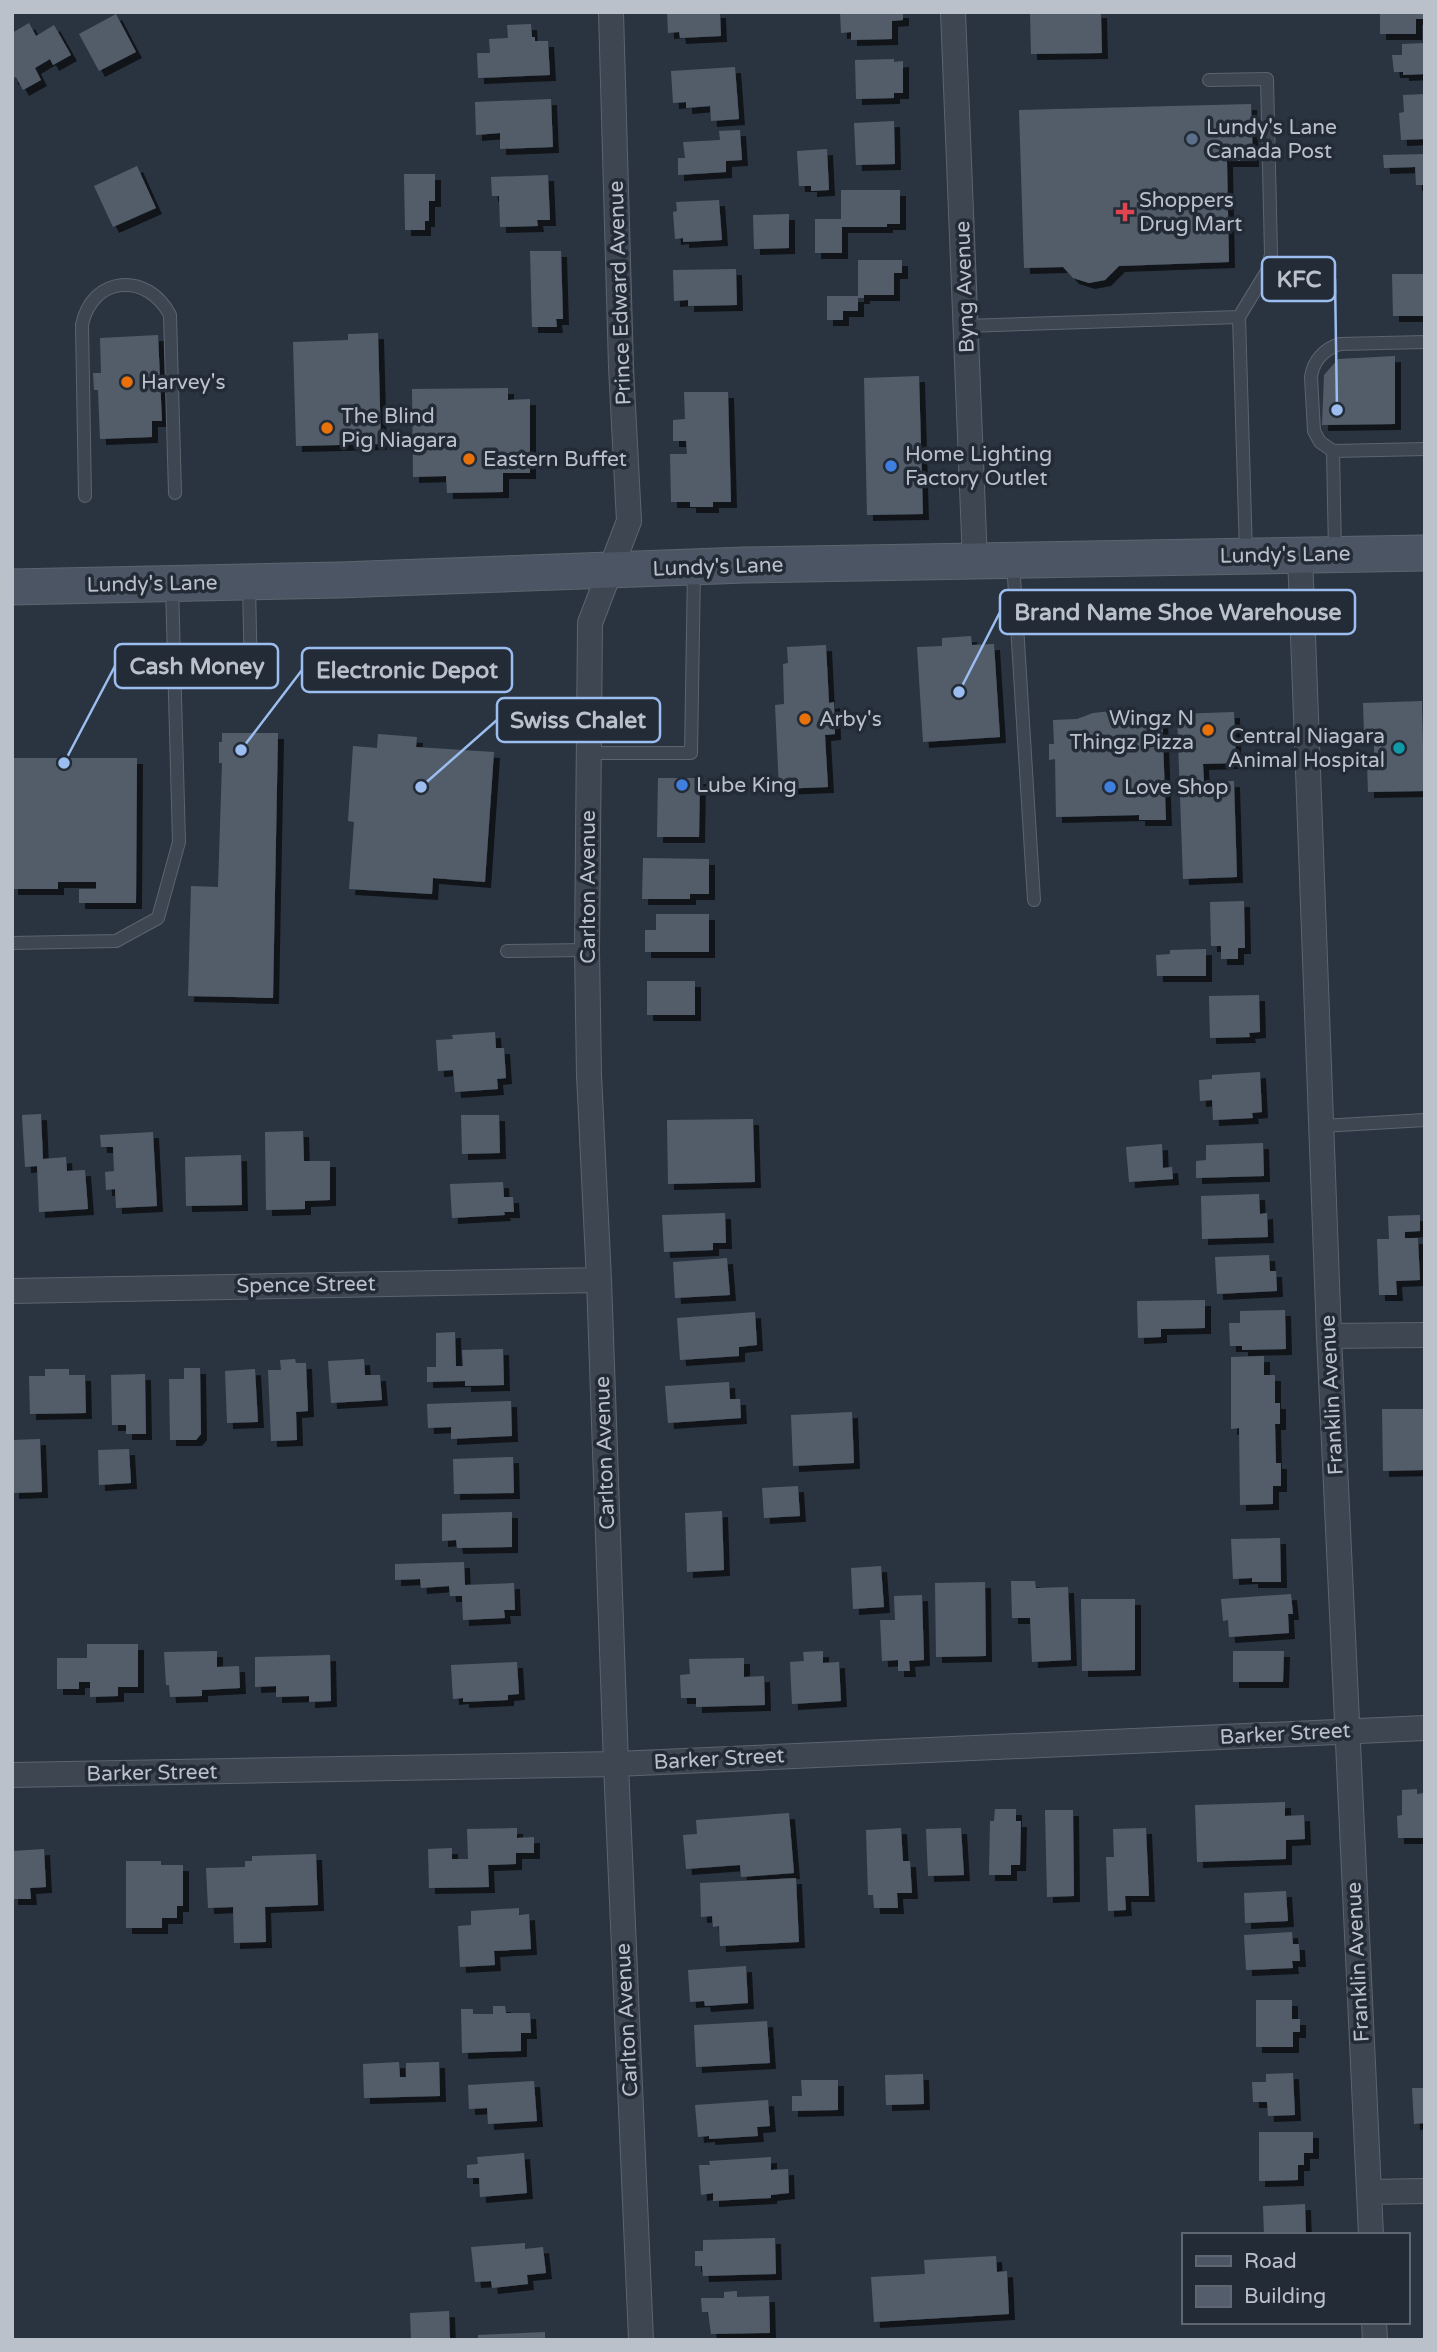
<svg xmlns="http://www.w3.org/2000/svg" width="1437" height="2352" viewBox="0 0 1437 2352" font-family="'Varela Round',sans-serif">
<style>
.building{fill:#535d6b;filter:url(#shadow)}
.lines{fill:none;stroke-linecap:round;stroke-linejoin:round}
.service-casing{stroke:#5c646e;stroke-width:14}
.minor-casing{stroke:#5c646e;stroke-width:26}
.secondary-casing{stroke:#5c646e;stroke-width:37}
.service{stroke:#3e4651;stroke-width:12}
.minor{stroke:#3e4651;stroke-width:24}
.secondary{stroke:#4c5563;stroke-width:35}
.service-dot{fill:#5c6f8a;stroke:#222b36;stroke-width:2.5}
.health-dot{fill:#e0444e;stroke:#222b36;stroke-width:2.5}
.food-dot{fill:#e8710a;stroke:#222b36;stroke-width:2.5}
.shop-dot{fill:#3f7fe0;stroke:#222b36;stroke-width:2.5}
.culture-dot{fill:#0f9aa8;stroke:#222b36;stroke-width:2.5}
.labels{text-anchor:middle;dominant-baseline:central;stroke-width:7;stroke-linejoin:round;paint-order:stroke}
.poi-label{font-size:21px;fill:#bbc1cb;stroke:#222b36;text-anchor:start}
.street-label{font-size:21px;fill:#bbc1cb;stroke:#222b36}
.leader{fill:none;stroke:#9bbdef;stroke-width:2.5}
.callout-dot{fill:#9bbdef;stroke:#222b36;stroke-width:2.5}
.callout{fill:#222b36;stroke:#9bbdef;stroke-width:2.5}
.callout-label{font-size:23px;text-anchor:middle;font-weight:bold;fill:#bbc1cb}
</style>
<defs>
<filter id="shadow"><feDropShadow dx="6" dy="6" stdDeviation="0" flood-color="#0009"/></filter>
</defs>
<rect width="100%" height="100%" fill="#2a3440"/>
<path class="building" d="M667 12H720L721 36 680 38 679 32 668 33Z
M840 12H903V20L892 21V39L851 40V32L841 33Z
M1030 12H1101L1102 53 1031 54Z
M1394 12H1425V19H1416V34H1380V13Z
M116 14 136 52 99 71 79 34Z
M29 23 36 36 54 25 71 55 53 65 50 59 35 68 41 80 23 90 16 77 12 79V33Z
M531 24 532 37H535V41H548L550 75 478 78 477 53H490L489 39 508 38 507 25Z
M1425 43V74L1403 75V72H1394L1392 55H1402V44Z
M894 59V62L903 61V93H894V98L856 99 855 60Z
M735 67 739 119 711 121 710 106 686 108V102L673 103 671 71Z
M1425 94V139L1401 140 1399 113 1404 112 1403 95Z
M551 99 553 147 500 149V133L476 135 475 102Z
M1251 104 1253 161H1227L1229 262 1119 266 1105 280 1089 283 1073 278 1063 267 1024 268 1019 110Z
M894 121 895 164 856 165 854 123Z
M740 130 742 160 726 161V172L678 175V158H685L683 142 720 140 719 131Z
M827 149 829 190 811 191V186H799L797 151Z
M1425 154V185H1416L1415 167 1384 168 1383 155Z
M137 166 156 208 113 227 94 186Z
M404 174H435V201H429V221H425V230H405Z
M548 175 550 220H537L538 226 500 227 499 196H492L491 177Z
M841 190H900V224H887V227H842V253H815V219H841Z
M719 200 722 240 683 242V238L675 239 673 212 677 211 676 202Z
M789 214V248L754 249 753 215Z
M530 251H561L563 319H556L557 327H532Z
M858 260H902V273H894V295H864V298H858V311H843V320H827V296H858Z
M736 269 737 305 688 306V300L674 301 673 270Z
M1392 274H1425V316H1393Z
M378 333 381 444 296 446 293 342 348 340V334Z
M158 335 162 421H152V437L100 439 98 390H94L93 373H101L100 338Z
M1395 356V424L1322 425 1324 375 1338 359Z
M919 376 923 514 867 515 864 378Z
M508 388V400L530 399V473H503V492L447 493 446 476 413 477 412 389Z
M684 392H728L731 502H713V507H690V502H671L670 454H687L686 441H673V420L685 419Z
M971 636 972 645 994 644 1000 737 923 742 917 647 942 646V638Z
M826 645 829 703 834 702 835 734 825 735 828 787 779 789 775 705 784 704 783 664 788 663 787 647Z
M1422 701 1424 791 1368 792 1367 763H1374V733L1364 734 1363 703Z
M1112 711 1138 716 1162 715 1166 820H1139V815L1056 817 1055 759 1049 760V744H1054L1053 720 1077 719 1093 713Z
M1234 712 1236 763 1203 764 1204 782 1234 781 1237 877 1183 879 1177 714Z
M222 733H278L273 998 188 996 191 886 218 887 222 763H219V742H222Z
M378 734 417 737 416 747 494 752 485 882 433 878 432 894 349 889 354 822 348 821 353 746 377 748Z
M12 758H137L136 903H79V889H96V882H58V889H12Z
M658 778H700L699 837H657Z
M643 858 709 859V894H690V899H642Z
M1244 901 1245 948H1238V959H1221V946H1211L1210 902Z
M656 914H709V952H645V930H656Z
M1206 949V976H1157L1156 955 1170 954V950Z
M647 981H695V1015H647Z
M1259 995 1260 1032 1249 1033 1250 1037 1210 1038 1209 996Z
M495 1032 496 1048H504L506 1078 497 1079 498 1089 455 1092 453 1070 438 1071 436 1040 453 1039 452 1035Z
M1260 1072 1262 1112 1252 1113 1253 1118 1213 1120 1212 1100 1200 1101 1199 1080 1212 1079V1075Z
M41 1114 43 1159 66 1157 67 1171 85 1170 88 1209 39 1212 37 1166 25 1167 22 1115Z
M461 1115H499L500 1153 462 1154Z
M753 1119 755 1182 668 1184 667 1120Z
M303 1131 304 1161H330V1200L305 1201V1209L266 1210 265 1132Z
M153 1132 157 1206 116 1208 115 1189 106 1190 105 1172 114 1171 113 1147H101L100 1135Z
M1263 1143 1264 1176 1196 1178V1161L1206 1160V1145Z
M1162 1144 1163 1168 1172 1167 1173 1179 1129 1182 1126 1147Z
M241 1155 242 1205 186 1206 185 1157Z
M503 1182 504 1197H513L514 1212H504L505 1215 452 1218 450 1184Z
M1259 1194 1260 1214 1267 1213 1268 1237 1202 1239 1201 1196Z
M725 1213 726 1243H713V1250L664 1252 662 1215Z
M1420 1215V1231L1405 1232V1238H1418L1420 1280 1396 1281 1397 1295H1379L1377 1239H1389L1388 1216Z
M1269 1255 1270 1271H1276L1277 1291 1217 1294 1215 1257Z
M727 1258 730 1295 675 1298 673 1262Z
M1205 1300V1328L1161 1329V1337L1138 1338 1137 1301Z
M1285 1310 1286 1349 1242 1350V1346H1230L1229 1323H1240V1311Z
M755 1312 757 1345 739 1347V1356L680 1360 677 1318Z
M455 1332 456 1366H463L462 1350 503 1349 504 1385 465 1386V1381L427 1382V1367H436V1333Z
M1264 1356V1375H1275V1403H1280V1424H1275L1276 1463H1281V1486H1273V1504L1240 1505 1239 1428 1231 1429V1357Z
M295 1359 296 1363H306L308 1411 296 1412 297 1440 271 1441 268 1370H281L280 1360Z
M364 1359 365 1375H380L382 1400 331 1403 328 1361Z
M184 1368H200L201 1434 196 1440H170L169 1379H184Z
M45 1369H69V1375H85L86 1413 30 1414 29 1376H45Z
M255 1369 258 1422 227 1423 225 1371Z
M145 1374 146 1434H126V1425H112L111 1375Z
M729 1382 730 1399H740L741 1418 668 1423 665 1386Z
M511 1401 512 1436 451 1439V1427L428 1428 427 1404Z
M1382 1409H1425V1470L1383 1471Z
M852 1412 854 1463 793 1466 791 1415Z
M40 1439 42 1492 13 1493 12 1440Z
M129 1449 131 1483 99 1485 98 1450Z
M513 1457 514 1493 454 1494 453 1459Z
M798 1486 800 1516 764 1518 762 1488Z
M722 1511 724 1570 687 1572 685 1513Z
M512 1512V1547L457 1548 456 1540 442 1541V1514Z
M1280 1538 1281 1582H1252V1578L1233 1579 1231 1539Z
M464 1562 465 1585 514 1583 515 1610H504L505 1618 463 1620 462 1596H450L449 1586 421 1588 420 1579 395 1580V1564Z
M881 1566 884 1607 853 1609 851 1568Z
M1011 1581H1035L1036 1588 1068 1587 1071 1660 1032 1662 1030 1618H1012Z
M985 1582 986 1656 936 1657 935 1583Z
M1291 1594 1293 1614H1288L1289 1633 1229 1637 1228 1620 1223 1621 1221 1599Z
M922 1595 924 1660 909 1661 910 1671H898V1660L882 1661 880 1620H895L894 1596Z
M1081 1599H1135V1670L1082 1671Z
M87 1644H138V1687H118V1696L90 1697V1682H79V1689H57V1658H87Z
M217 1651V1667L239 1666 240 1688 202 1690V1696L170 1697 169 1685H166L164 1652Z
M823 1651V1663L839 1662 841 1701 792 1704 790 1662 804 1661 803 1652Z
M1233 1651H1284L1283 1682H1233Z
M330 1655 331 1701 309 1702V1696L276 1697V1686L255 1687V1657Z
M744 1658V1677L764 1676 765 1705 696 1707V1698H681L680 1675 690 1674 689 1659Z
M517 1662 519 1694 508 1695V1700L463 1702V1698L453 1699 451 1665Z
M1417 1789V1794L1425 1793V1838H1398L1397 1816 1402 1815V1790Z
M1285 1802V1816L1304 1815 1305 1839 1286 1840V1859L1197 1862 1195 1805Z
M995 1809H1016V1821H1021L1020 1865H1011V1875H989L990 1821H994Z
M1045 1810H1073L1074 1896 1047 1897Z
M789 1813 794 1873 741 1877 740 1865 686 1869 683 1835 697 1834 696 1820Z
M517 1828V1838L534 1837V1853H516V1864L488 1865 489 1887 429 1888 428 1849 452 1848V1859H468L467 1829Z
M901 1828 903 1861H910L912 1893H897L898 1908H874L873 1895H868L866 1830Z
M961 1828 964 1875 928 1876 926 1829Z
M1146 1828 1149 1896H1125L1126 1910 1108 1911 1106 1857H1114L1113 1829Z
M44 1849 46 1887 30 1888 31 1899H12V1851Z
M316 1854 318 1905 265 1907 266 1942 234 1943 233 1907 208 1908 206 1868 245 1867V1861H252V1856Z
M126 1861H161V1865H183V1906H177V1918H162V1928H126Z
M796 1878 799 1942 720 1946 719 1926 713 1927 712 1916 701 1917 700 1883Z
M1286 1891 1288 1921 1245 1923 1244 1893Z
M519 1908V1915L529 1914 531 1949 494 1951 495 1965 460 1967 458 1926 471 1925V1911Z
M1292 1932 1293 1944H1299L1300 1961H1292L1293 1968 1246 1970 1244 1935Z
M746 1966 748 2003 705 2006 704 2001 690 2002 688 1970Z
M1256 2000H1292V2019H1300V2032H1293V2047H1256Z
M493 2006H505L506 2013H530L531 2033H521V2051L462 2053 461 2009H473V2014H493Z
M767 2021 770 2063 696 2067 694 2025Z
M399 2062 400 2077H406V2063L439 2062 440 2096 364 2098 363 2064Z
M1293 2073 1295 2115 1268 2116 1267 2102H1253L1252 2082H1266V2074Z
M923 2074 924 2104 886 2105 885 2075Z
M801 2080H838V2110L792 2111V2096H802Z
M534 2081 537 2121 488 2124 487 2108 469 2109 468 2085Z
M1412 2088H1425V2123L1414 2124Z
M768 2100 770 2126 757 2127 758 2136 709 2139V2136L698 2137 695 2105Z
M1259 2132H1313V2153H1304V2165H1298V2180L1259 2181Z
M524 2153 527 2193 480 2197 479 2178H467V2165L478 2164 477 2157Z
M771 2157V2170L788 2169 789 2193 771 2195V2198L713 2201V2193L701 2195 699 2165H710L709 2161Z
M1305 2204 1306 2235H1264L1263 2206Z
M775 2238 776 2274 703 2276 702 2266H695V2251H703V2240Z
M525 2243V2249L543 2247 546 2273 527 2275 528 2284 492 2288 491 2281 475 2282 471 2247Z
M996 2256 997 2272 1007 2271 1009 2314 874 2322 871 2277 925 2274 924 2260Z
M737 2291V2297L769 2296 770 2333 711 2334 708 2312H702L701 2298H724V2292Z
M449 2311 450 2340H411L410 2313Z
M545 2332V2340H478V2335Z"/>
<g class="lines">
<defs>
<path id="service" d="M1209 80 1267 79 1271 254 1267 271 1239 317
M966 326 1239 317 1246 554
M1333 451 1320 442 1314 431 1311 377C1313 361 1324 349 1340 344L1425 342
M85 496 82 325C92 275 148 272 170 315L175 493
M1335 552 1333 451 1425 449
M1013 561 1034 900
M175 681 251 680 249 585
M589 753H691L694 569
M12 943 116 941 158 918 179 842 172 586
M507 951 587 950
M1322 1126 1425 1120"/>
<path id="minor" d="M611 12 621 367 629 521 590 623 587 950 589 1075 599 1280 616 1764 641 2340
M953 12 975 562
M1300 555 1329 1336 1371 2235
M12 1291 599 1280
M1329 1336 1425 1335
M12 1775 616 1764 1425 1728
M1369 2192 1425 2191
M1374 2322 1375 2340"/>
<path id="secondary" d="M12 587 339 580 745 565 1425 553"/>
</defs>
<use href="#service" class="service-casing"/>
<use href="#minor" class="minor-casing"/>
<use href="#secondary" class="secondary-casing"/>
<use href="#service" class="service"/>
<use href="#minor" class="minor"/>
<use href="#secondary" class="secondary"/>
</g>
<circle class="service-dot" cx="1192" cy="139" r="7"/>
<path class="health-dot" d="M1121.5 201.5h7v7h7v7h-7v7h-7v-7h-7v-7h7z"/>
<g class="food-dot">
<circle cx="127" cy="382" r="7"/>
<circle cx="327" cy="428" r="7"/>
<circle cx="469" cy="459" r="7"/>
<circle cx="805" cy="719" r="7"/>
<circle cx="1208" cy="730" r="7"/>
</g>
<g class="shop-dot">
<circle cx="891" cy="466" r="7"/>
<circle cx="682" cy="785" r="7"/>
<circle cx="1110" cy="787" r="7"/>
</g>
<circle class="culture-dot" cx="1399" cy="748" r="7"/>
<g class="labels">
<g class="poi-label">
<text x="1206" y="127">Lundy's Lane<tspan x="1206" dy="24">Canada Post</tspan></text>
<text x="1139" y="200">Shoppers<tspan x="1139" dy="24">Drug Mart</tspan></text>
<text x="141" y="382">Harvey's</text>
<text x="341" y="416">The Blind<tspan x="341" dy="24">Pig Niagara</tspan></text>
<text x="905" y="454">Home Lighting<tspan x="905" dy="24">Factory Outlet</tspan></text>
<text x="483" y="459">Eastern Buffet</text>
<text x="1194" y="718" text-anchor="end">Wingz N<tspan x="1194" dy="24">Thingz Pizza</tspan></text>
<text x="819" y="719">Arby's</text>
<text x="1385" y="736" text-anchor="end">Central Niagara<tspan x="1385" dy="24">Animal Hospital</tspan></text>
<text x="696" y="785">Lube King</text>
<text x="1124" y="787">Love Shop</text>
</g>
<g class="street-label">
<text transform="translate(965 287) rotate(-92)">Byng Avenue</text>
<text transform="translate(620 293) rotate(-92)">Prince Edward Avenue</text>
<text transform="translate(1285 555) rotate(-1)">Lundy's Lane</text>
<text transform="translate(718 567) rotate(-2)">Lundy's Lane</text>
<text transform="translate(152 584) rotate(-1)">Lundy's Lane</text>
<text transform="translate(588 887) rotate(-90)">Carlton Avenue</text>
<text transform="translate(306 1285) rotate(-1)">Spence Street</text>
<text transform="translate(1332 1395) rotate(-93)">Franklin Avenue</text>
<text transform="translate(605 1453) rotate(-92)">Carlton Avenue</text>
<text transform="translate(1285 1734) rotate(-3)">Barker Street</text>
<text transform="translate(719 1759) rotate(-3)">Barker Street</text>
<text transform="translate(152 1773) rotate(-1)">Barker Street</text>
<text transform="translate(1358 1962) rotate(-93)">Franklin Avenue</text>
<text transform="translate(627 2020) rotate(-93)">Carlton Avenue</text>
</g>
</g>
<path class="leader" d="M1337 410L1335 279M959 692L1000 612M64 763L115 666M241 750L302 670M421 787L497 720"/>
<g class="callout-dot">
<circle cx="1337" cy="410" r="7"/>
<circle cx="959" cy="692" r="7"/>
<circle cx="64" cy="763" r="7"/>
<circle cx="241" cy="750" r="7"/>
<circle cx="421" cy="787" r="7"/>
</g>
<g class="callout">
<rect x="1262" y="257" width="73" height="44" rx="7"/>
<rect x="1000" y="590" width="355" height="44" rx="7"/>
<rect x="115" y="644" width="163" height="44" rx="7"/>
<rect x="302" y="648" width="210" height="44" rx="7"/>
<rect x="497" y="698" width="163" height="44" rx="7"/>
</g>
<g class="callout-label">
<text x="1299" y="287">KFC</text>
<text x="1178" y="620">Brand Name Shoe Warehouse</text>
<text x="197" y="674">Cash Money</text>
<text x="407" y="678">Electronic Depot</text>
<text x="578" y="728">Swiss Chalet</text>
</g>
<rect width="1437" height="2352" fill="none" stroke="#bbc1cb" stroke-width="28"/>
<rect x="1182" y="2233" width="228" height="91" fill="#222b36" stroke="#5f6772" stroke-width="2"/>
<rect x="1196" y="2256" width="35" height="10" fill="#4c5563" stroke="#5f6772" stroke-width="2"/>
<text x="1244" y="2268" font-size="21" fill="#bbc1cb">Road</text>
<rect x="1196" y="2286" width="35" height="21" fill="#535d6b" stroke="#5f6772" stroke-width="2"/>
<text x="1244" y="2303" font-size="21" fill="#bbc1cb">Building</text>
</svg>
